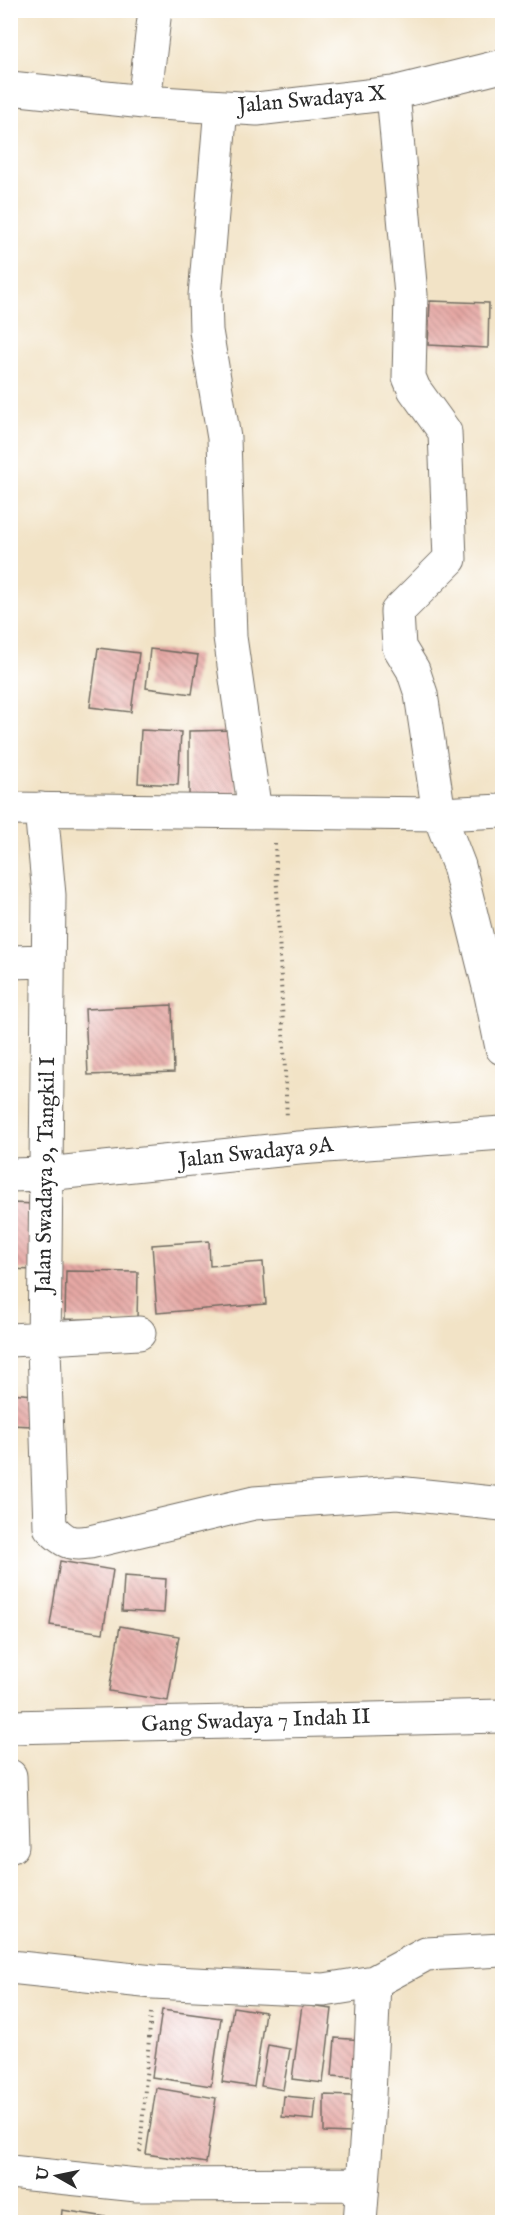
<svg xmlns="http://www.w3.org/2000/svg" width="513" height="2233" viewBox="0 0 513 2233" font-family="'IM FELL English',serif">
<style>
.building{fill:url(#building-back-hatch)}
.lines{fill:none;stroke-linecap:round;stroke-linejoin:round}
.street-casing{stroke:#716b61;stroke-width:35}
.path{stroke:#716b61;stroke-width:4;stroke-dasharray:1.5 4.5;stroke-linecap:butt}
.street{stroke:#fff;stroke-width:33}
.labels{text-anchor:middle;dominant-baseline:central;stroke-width:6;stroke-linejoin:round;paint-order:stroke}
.street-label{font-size:22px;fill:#2b2b2b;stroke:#fff}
</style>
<defs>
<pattern id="building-back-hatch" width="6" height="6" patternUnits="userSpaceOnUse" patternTransform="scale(1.5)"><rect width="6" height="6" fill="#e6a8a4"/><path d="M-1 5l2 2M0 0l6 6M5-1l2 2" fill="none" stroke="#bb8986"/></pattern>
</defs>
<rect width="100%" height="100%" fill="#fff"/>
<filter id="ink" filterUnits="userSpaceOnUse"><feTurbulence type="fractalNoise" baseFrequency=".0167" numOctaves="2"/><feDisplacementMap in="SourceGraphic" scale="12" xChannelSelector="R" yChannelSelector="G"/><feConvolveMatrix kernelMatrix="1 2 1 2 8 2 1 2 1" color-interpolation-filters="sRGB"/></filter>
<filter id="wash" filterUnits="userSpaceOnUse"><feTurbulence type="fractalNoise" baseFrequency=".008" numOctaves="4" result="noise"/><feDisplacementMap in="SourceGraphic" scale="24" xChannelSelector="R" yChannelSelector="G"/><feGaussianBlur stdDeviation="1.35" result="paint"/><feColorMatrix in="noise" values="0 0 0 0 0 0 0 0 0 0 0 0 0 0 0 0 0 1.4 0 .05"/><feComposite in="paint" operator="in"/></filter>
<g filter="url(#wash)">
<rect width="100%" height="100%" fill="#f2e3c6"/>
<g id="blocks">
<path class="building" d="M430 301 489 303 488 348 428 345Z
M98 648 139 653 131 712 90 707Z
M150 649 198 655 192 694 146 688Z
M141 730 181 732 178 785 138 783Z
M237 730V798H189V731Z
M172 1005 174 1072 88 1075 85 1009Z
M10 1203 37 1204 34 1270 10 1269Z
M209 1241 210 1266 263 1262 266 1304 157 1313 152 1245Z
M66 1271 138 1272 137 1320 65 1319Z
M10 1393 34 1395 32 1426 10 1425Z
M60 1561 113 1570 103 1633 50 1625Z
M124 1576 166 1579 164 1613 122 1611Z
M120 1626 179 1636 168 1701 109 1691Z
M302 2005 332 2009 323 2083 292 2079Z
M233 2007 265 2012 254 2087 222 2082Z
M162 2010 221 2018 211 2086 152 2077Z
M335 2038 363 2040 360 2078 332 2076Z
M268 2045 290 2049 283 2090 261 2086Z
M156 2088 216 2098 206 2163 146 2154Z
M324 2095 352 2096V2133L324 2132Z
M284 2096 316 2099 314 2120 282 2117Z
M62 2210 131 2221V2222H61Z"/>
</g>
</g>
<g filter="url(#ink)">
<use href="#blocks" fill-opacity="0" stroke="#716b61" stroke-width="1.5"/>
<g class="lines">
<defs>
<path id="street" d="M10 88 144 102 257 109 393 93 502 66
M393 93 411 295 409 377 414 389 445 432 450 559 397 612 399 647 413 670 421 694 439 814 459 866 491 995 502 1048
M144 102 155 10
M221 107 205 296 206 331 224 438 230 637 255 812
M10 809 439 814 502 811
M41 809 49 895 44 1348 50 1527C64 1542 70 1545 90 1542L254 1503 397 1493 502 1504
M10 962 48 961
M10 1175 46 1174 299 1148 502 1133
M10 1340 139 1333
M10 1727 502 1716
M10 1776 12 1846
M10 1967 153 1982 324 1990 374 1982 426 1954 502 1950
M10 2172 137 2185 363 2184
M360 2222 368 2118 374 1982"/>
</defs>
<use href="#street" class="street-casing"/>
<path class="path" d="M275 843 287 1118
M140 2152 151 2013"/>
<use href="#street" class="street"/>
</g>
</g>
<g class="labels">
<g class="street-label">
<text transform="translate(312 100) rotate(-5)">Jalan Swadaya X</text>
<text transform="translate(256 1153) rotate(-6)">Jalan Swadaya 9A</text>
<text transform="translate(46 1175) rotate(-89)">Jalan Swadaya 9, Tangkil I</text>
<text transform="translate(256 1721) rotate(-2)">Gang Swadaya 7 Indah II</text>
</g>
</g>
<rect width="513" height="2233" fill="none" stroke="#fff" stroke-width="36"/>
<g transform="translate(57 2176) rotate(279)" stroke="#ffffff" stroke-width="4.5" paint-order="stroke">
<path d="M0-4.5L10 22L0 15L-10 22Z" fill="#2b2b2b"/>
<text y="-9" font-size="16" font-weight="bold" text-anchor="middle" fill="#2b2b2b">U</text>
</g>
</svg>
